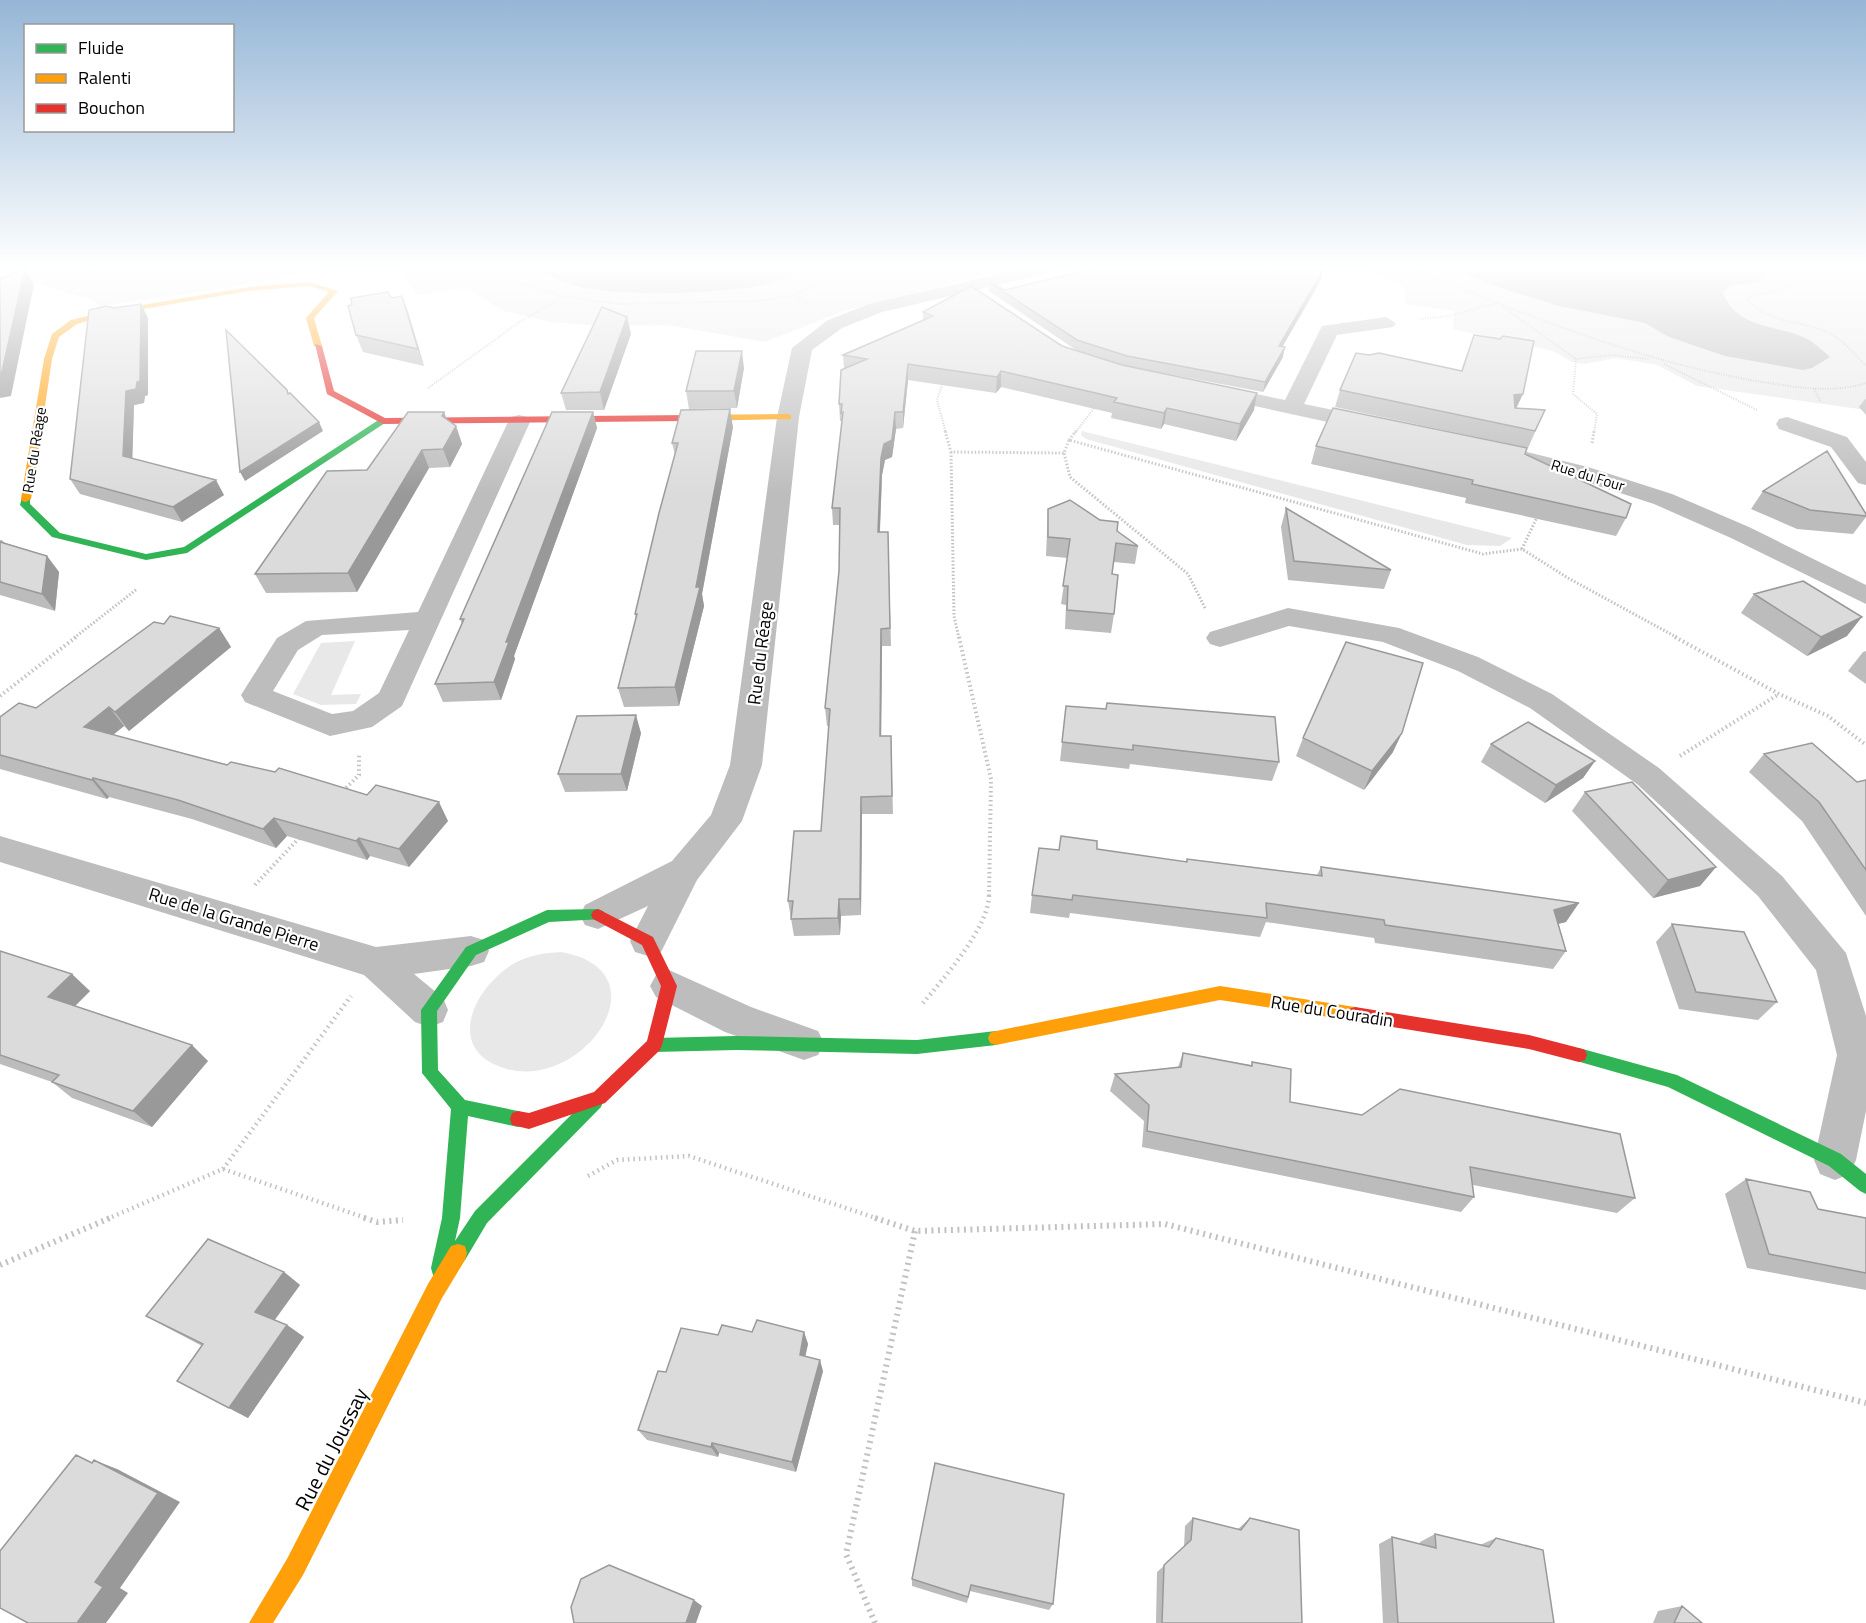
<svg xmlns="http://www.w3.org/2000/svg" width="1866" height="1623" viewBox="0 0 1866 1623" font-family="'Titillium Web',sans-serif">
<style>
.green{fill:#e8e8e8}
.water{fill:#bababa}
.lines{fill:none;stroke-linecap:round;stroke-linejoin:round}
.path-far4{stroke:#c2c2c2;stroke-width:2;stroke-dasharray:1 1.5;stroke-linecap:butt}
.path-far3{stroke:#c2c2c2;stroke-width:3;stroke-dasharray:1.5 2;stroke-linecap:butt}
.path-far2{stroke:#c2c2c2;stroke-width:4;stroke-dasharray:1.5 3;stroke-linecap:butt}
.path-far1{stroke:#c2c2c2;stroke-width:4.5;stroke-dasharray:1.5 4;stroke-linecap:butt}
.path{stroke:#c2c2c2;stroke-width:6;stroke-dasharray:2 4.5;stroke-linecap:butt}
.street{fill:#bdbdbd;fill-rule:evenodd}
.fast{fill:#30b455;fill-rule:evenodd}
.slow{fill:#ff9f0a;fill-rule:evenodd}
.jam{fill:#e5322d;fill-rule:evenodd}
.wall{fill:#bcbcbc}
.shaded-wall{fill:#999}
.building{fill:#dbdbdb;stroke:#999;stroke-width:1.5}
.labels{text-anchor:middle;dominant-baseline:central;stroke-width:4.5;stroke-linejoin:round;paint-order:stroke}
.far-street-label{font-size:15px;fill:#000;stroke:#fff}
.street-label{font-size:18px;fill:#000;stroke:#fff}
.near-street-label{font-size:21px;fill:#000;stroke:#fff}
</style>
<rect width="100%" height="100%" fill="#fff"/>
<path class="green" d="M0 268H330L213 290 99 306 92 300 0 272Z
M399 268H1015L843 311 765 342 668 325 602 326 552 322 503 311 468 288 416 295Z
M1365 268H1866V410L1697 386 1657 365 1616 358 1585 364 1572 362 1553 351 1453 329 1454 311 1405 304V287Z
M1082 431 1512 538 1500 546 1467 545 1086 439 1081 435Z
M355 641 331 695 361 694 356 704 321 705 293 694 321 643Z
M561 952C667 971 584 1090 507 1069 444 1052 472 989 513 964 528 955 545 953 561 952Z"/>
<path class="water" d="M533 268H798C792 272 785 278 778 281 740 295 615 297 576 286 561 282 547 274 533 268Z
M1453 268H1760L1766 276 1758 282 1729 286 1723 293C1738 329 1773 324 1803 337 1813 341 1822 350 1830 357L1812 368 1803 370 1725 356 1669 337 1645 323 1559 306 1492 285Z"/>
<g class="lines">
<path class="path-far4" d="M78 268 124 277
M468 268 564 296 617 304 759 301 795 295 822 281 829 268
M1412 268C1526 315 1640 362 1762 382 1797 387 1832 394 1866 383
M1788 268 1792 270 1788 287 1747 298C1765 324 1801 320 1827 332 1843 339 1854 354 1866 366
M795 295 808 303
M1503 307 1576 359
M1420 319 1449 316 1497 303
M1664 364 1757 410
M943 382 937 400 946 433
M428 388 521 321 564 296
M1814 389 1821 402
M1075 433 1095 407
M1594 433 1597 414 1573 394 1576 359 1612 355 1649 359"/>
<path class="path-far3" d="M945 431 951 452 1064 453
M1069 440 1076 431
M1592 443 1594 431
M951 452 954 616 959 638
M1522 549 1538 515
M1205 608 1188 574 1070 477 1064 453 1069 440 1483 554 1522 549 1568 578 1678 638
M74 638 137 589"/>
<path class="path-far2" d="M959 637 991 779 989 896
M1675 637 1779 694 1828 716 1866 745
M0 696 76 637
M1680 756 1779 694
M343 791 359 775V754
M255 885 301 836"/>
<path class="path-far1" d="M923 1003C944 978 989 927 989 895
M223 1169 351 996
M588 1176 617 1160 689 1156 879 1219
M107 1219 223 1169 369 1219"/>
<path class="path" d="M364 1218 377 1222 403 1220
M875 1218 915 1231 1165 1224 1866 1403
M0 1265 110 1218
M875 1623 846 1554 915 1231"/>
<path class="street" d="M1025 268H1056L1053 272 882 312 842 328 812 350 799 417 762 765 742 821 697 880 661 952 648 956 635 952 630 941 648 906 598 929 585 925 580 915 585 905 672 861 711 815 730 765 777 417 792 348 828 320 869 304Z
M1386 317 1396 323 1393 327 1337 335 1304 404 1382 420 1385 425 1382 430 1374 432 1213 397 1205 396 1202 391 1205 386 1213 385 1285 400 1322 326Z
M519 415 527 417 530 422 402 706 372 727 330 736 245 702 241 695 277 638 306 621 418 612 508 422 511 417ZM409 630 379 693 353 711 332 714 273 691 298 650 322 635Z
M1787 417 1847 437 1866 462V485L1858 483 1831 447 1779 429 1776 424 1779 419Z
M1495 444 1588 467 1672 494 1749 527 1866 585V604L1731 538 1654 504 1571 477 1487 456 1483 451 1487 446Z
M1288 608 1399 628 1478 657 1552 694 1659 768 1782 876 1846 953 1866 1016V1111L1856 1160 1850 1174 1835 1180 1820 1174 1814 1160 1837 1055 1816 970 1758 896 1637 784 1530 708 1458 671 1383 642 1289 626 1220 647 1210 644 1206 638 1210 632Z
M0 836 376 947 471 936 484 940 489 951 484 962 471 966 414 974 443 998 448 1010 443 1022 429 1027 415 1022 364 975 0 862Z
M669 970 751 1007 818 1031 824 1043 818 1055 804 1060 725 1032 656 997 650 986 656 975Z"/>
<path class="fast" d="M380 419 388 421 187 553 146 560 52 537 20 505 22 497H30V504L60 533 146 554 184 547Z
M598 909 603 911 605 915 603 919 549 922 476 955 437 1011 438 1070 465 1100 518 1111 524 1113 526 1119 524 1125 518 1127 468 1116 460 1218 455 1241 475 1211 589 1097 595 1094 601 1097 603 1102 601 1107 487 1223 465 1260 458 1262 451 1259 447 1275 440 1277 433 1275 431 1268 442 1218 451 1109 422 1073 421 1010 466 947 547 910Z
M996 1031 1002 1033 1004 1038 1002 1043 996 1045 917 1054 736 1050 654 1052 648 1050 646 1045 648 1040 654 1038 736 1036 917 1040Z
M1579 1048 1677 1075 1841 1154 1866 1174V1194L1860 1191 1829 1166 1668 1087 1573 1060 1571 1055 1573 1050Z"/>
<path class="slow" d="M309 282 338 291 314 318 322 346 318 348 314 346 306 318 329 292 309 286 249 291 108 315 77 324 59 337 52 359 31 499 26 502 22 501 21 499 44 359 52 334 71 320 107 311 249 287Z
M788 414 791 415V419L688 421 683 418 688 415Z
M1220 986 1355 1007 1361 1009 1363 1014 1361 1019 1355 1021 1220 1000 996 1045 990 1043 988 1038 990 1033 996 1031Z
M458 1244 465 1246 467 1253 465 1260 442 1298 303 1575 273 1623H249L287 1559 428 1284 451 1246Z"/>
<path class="jam" d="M315 344 322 346 334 391 385 418 688 415 693 418 688 421 383 424 327 394Z
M598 909 653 937 677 986 662 1045 660 1050 605 1103 529 1129 512 1125 510 1119 512 1113 518 1111 529 1113 594 1092 647 1041 661 986 642 945 593 919 591 915 593 911Z
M1355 1007 1529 1035 1579 1048 1585 1050 1587 1055 1585 1060 1579 1062 1529 1049 1355 1021 1349 1019 1347 1014 1349 1009Z"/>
</g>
<path class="wall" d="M1321 280 1282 347 1283 357 1263 392 1126 366 1076 350 989 291V282L1005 290Z
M402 296 408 312 424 366 363 352 356 335 391 298Z
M141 304 148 318V395L145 396 144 403 134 405 132 458 224 495 182 522 80 494 70 479 114 308Z
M923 312 1062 346 1254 410 1236 441 1164 424 1161 429 1111 418 1112 413 1001 387 996 393 908 380 903 428 896 429 892 457 885 460 882 475 880 532H888L891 646H882L881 736H891L893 814H862L861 915 841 916 840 935 794 936 788 901 821 831 829 726H827L825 708 839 571 840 525H833L832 508 842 425V421H840L839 404 844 369 843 355 923 320Z
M627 317 631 334 604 410H566L561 393Z
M1474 335 1517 408 1545 410 1528 448 1335 407 1340 390 1461 371Z
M744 368 737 408 689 409 686 391Z
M1865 399H1866V415L1859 407Z
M444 412 447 420 456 426 462 444 450 467 429 468 357 592 266 593 255 574 367 470Z
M593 412 597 428 514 656 515 659 501 700 443 702 435 684 462 624 460 619Z
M733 427 702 594 704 606 679 706 624 707 618 688 636 619 635 614 675 455 672 443Z
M1316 446 1525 454 1626 518 1616 536 1465 503 1466 498 1311 464Z
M1763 491 1866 514V517L1853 534 1797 529 1751 509Z
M1286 508 1391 570 1384 589 1288 580 1281 527Z
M1048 509 1117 531 1138 546 1135 564 1114 562 1112 574 1114 614 1111 633 1065 629 1066 605 1061 604 1068 558 1046 556Z
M0 540H2L5 543 47 556 59 572 55 611 0 595Z
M1754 594 1847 636 1807 656 1741 613Z
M164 624 219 628 231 647 129 731 124 726 113 735 448 821 409 867 370 856 367 860 287 836 276 848 192 819 109 797 107 799 0 769V717L36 708Z
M1866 651V684L1848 671 1863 652Z
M1066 706 1279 762 1272 781 1130 764 1129 769 1060 761Z
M641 733 627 791 565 792 558 774Z
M1303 738 1393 752 1364 790 1296 756Z
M1491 744 1595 761 1583 778 1545 803 1481 762Z
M1764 754 1857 782 1866 780V916L1802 821 1749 772Z
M1585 792 1716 867 1700 886 1653 898 1572 811Z
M1061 836 1097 849 1186 862 1187 859 1317 875 1321 867 1566 922 1558 924 1566 951 1553 969 1375 943 1374 938 1266 922 1260 937 1070 913 1069 918 1030 913 1032 895 1059 850Z
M1672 924 1777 1002 1758 1020 1679 1009 1656 942Z
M0 951 90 991 75 1006 208 1061 152 1127 72 1098 52 1082 0 1064Z
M1183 1053 1251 1065 1252 1062 1290 1102 1635 1198 1617 1213 1473 1185 1474 1197 1461 1212 1142 1147 1144 1121 1110 1091 1115 1074 1178 1067Z
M1746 1179 1818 1209 1866 1218V1290L1747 1268 1725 1194Z
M284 1272 300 1285 275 1320 287 1325 304 1337 248 1418 177 1381 202 1346 166 1327 146 1316Z
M752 1332H804L808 1344 805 1356 823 1371 796 1472 719 1453 718 1457 647 1440 638 1430 666 1372 718 1335Z
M935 1463 1053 1604 1049 1610 970 1591 967 1603 912 1586V1579Z
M1193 1518 1238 1529 1250 1518 1302 1623H1156L1157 1572 1184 1548 1185 1526Z
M1435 1534 1480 1545 1496 1538 1554 1623H1383L1379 1544 1392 1537 1420 1544V1542Z
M1682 1606 1702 1623H1653L1658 1611Z"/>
<path class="shaded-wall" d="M25 269 34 284 11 396 0 398V380Z
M1323 270 1321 280 1277 356 1279 346Z
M402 296 408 312 424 366 418 349Z
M141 304 148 318V395L145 396 144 403 134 405 132 471 123 456 126 391Z
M627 317 631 334 604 410 600 392Z
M1285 347 1283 357 1263 392 1265 382Z
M742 351 744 368 737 408 734 391Z
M908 364V380L903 428V412Z
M1001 371V387L996 393 997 377Z
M1257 393 1254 410 1236 441 1240 424Z
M1523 394 1515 411 1514 395Z
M1167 408 1164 424 1161 429 1164 413Z
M730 409 733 427 702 594 704 606 679 706 675 687 696 587Z
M444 412 451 430 442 416Z
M593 412 597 428 514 656 515 659 501 700 494 682 506 642Z
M895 412 896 429 892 457 885 460 882 475 879 549 878 532 881 458 884 444Z
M319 422 323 431 245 481 240 472Z
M456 426 462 444 450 467 443 449Z
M422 450 429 468 357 592 348 573Z
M216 480 224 495 182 522 173 507Z
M47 556 59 572 55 611 42 594Z
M1862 617 1847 636 1807 656 1821 637Z
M219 628 231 647 129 731 115 712Z
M881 629 882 646 881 754 880 736Z
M109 707 124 726 99 746 84 727Z
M636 715 641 733 627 791 621 774Z
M1402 733 1393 752 1364 790 1372 771Z
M1595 761 1583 778 1545 803 1556 785Z
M93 778 109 797 107 799 92 780Z
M861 797 862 814 861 915 860 899Z
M439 802 448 821 409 867 399 849Z
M274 818 287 836 276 848 263 829Z
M359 838 370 856 367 860 356 841Z
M1716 867 1700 886 1653 898 1668 880Z
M839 899 841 916 840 935 838 918Z
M1579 903 1566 922 1541 928 1554 910Z
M72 974 90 991 67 1014 48 997Z
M192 1045 208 1061 152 1127 133 1111Z
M284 1272 300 1285 272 1323 255 1312Z
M287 1325 304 1337 248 1418 229 1408Z
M804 1332 808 1344 803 1367 800 1355Z
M820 1360 823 1371 796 1472 792 1462Z
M712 1443 719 1453 718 1457 711 1447Z
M94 1460 117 1469 180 1502 120 1588 128 1593 106 1623H77L95 1582Z
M694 1600 702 1606 696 1623H686Z"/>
<path class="building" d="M1096 268H1318L1323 270 1279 346 1285 347 1265 382 1127 356 1077 340 989 282 1005 290Z
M25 269 0 380V279Z
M971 286 1062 346 1122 365 1257 393 1240 424 1167 408 1164 413 1114 402 1117 398 1001 371 997 377 908 364 903 412H895L892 440 884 444 881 458 878 532H888L890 628 881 629 880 736H891L892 796 861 797 860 899H839L838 918 791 919 793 901H788L794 831H821L830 709 825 708 839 571 840 508H832L843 412 841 413 842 404H839L841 370 867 359 843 355 933 316 923 312Z
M388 292 391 298 402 296 418 349 356 335 348 306 352 305 351 298Z
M141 304 140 381 137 382 136 389 126 391 123 456 216 480 173 507 70 479 89 310 106 306 114 308Z
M602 307 627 317 600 392 561 393Z
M226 330 287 390 288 394 290 393 319 422 240 472Z
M1474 335 1500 339 1503 336 1534 341 1523 394 1514 395 1515 408 1545 410 1535 431 1340 390 1356 353 1369 355 1379 353 1462 371Z
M696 351H742L734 391H686Z
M1333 408 1527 448 1525 454 1631 504 1626 518 1472 484 1473 480 1316 446Z
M730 409 696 587H700L675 687 618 688 637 614H635L659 513 678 443H672L681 410Z
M408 412H444L442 416 456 426 443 449 422 450 348 573 255 574 327 471 367 470Z
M552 412H593L506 642H509L494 682 435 684 464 619H460Z
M1827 451 1866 514V516L1810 510 1763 491Z
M1070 500 1100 520 1118 522 1117 531 1138 546 1116 543 1112 574 1118 575 1114 614 1067 610 1068 586H1063L1070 539 1048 537V509Z
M1286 508 1391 570 1294 561Z
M0 542 47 556 42 594 0 582Z
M1803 581 1862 617 1821 637 1754 594Z
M170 616 219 628 115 712 109 707 84 727 227 765 231 762 275 772 279 768 367 795 376 785 439 802 399 849 359 838 356 841 274 818 263 829 178 800 93 778 92 780 0 755V717L19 703 36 708 154 622 164 624Z
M1346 642 1423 663 1402 733 1372 771 1303 738Z
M1107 703 1275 717 1279 762 1133 745V750L1062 742 1066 706 1106 709Z
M636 715 621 774H558L577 716Z
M1528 722 1595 761 1556 785 1491 744Z
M1812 743 1857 782 1866 780V870L1819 802 1764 754Z
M1632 782 1716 867 1668 880 1585 792Z
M1061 836 1097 841V849L1187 862V859L1322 876 1321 867 1579 903 1554 910 1566 951 1385 925 1384 920 1266 903 1267 918 1073 895 1072 900 1032 895 1039 848 1059 850Z
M1672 924 1744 932 1777 1002 1696 992Z
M0 951 72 974 48 997 192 1045 133 1111 52 1082 59 1075 0 1055Z
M1183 1053 1252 1066V1062L1291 1069 1290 1102 1362 1115 1400 1089 1620 1134 1635 1198 1470 1167 1474 1197 1147 1131 1149 1105 1115 1074 1181 1067Z
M1746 1179 1810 1192 1818 1209 1866 1218V1273L1769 1254Z
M208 1239 284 1272 255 1312 287 1325 229 1408 177 1381 203 1344 146 1316Z
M757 1320 804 1332 800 1355 820 1360 792 1462 712 1443 711 1447 638 1430 658 1371 666 1372 681 1328 718 1335 722 1325 752 1332Z
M76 1455 92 1463 94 1460 158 1493 95 1582 103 1587 77 1623H28L0 1608V1551Z
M935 1463 1064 1494 1053 1604 971 1585 968 1597 912 1579Z
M1193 1518 1241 1530 1250 1518 1299 1530 1302 1623H1162L1164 1565 1191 1540Z
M1435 1534 1489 1547 1496 1538 1543 1550 1554 1623H1398L1392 1537 1436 1548Z
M609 1565 694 1600 686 1623H574L571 1607 581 1579Z
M1682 1606 1702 1623H1674Z"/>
<linearGradient id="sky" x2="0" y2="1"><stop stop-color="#95b6d6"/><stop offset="0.54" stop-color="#fff"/><stop offset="1" stop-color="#fff" stop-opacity="0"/></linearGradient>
<rect width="1866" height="495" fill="url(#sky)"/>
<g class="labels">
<g class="far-street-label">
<text transform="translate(34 450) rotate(-81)">Rue du Réage</text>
<text transform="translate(1588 475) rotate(17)">Rue du Four</text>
</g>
<g class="street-label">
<text transform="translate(760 653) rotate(-83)">Rue du Réage</text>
<text transform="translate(234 919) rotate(17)">Rue de la Grande Pierre</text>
<text transform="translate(1332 1011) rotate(9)">Rue du Couradin</text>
</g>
<g class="near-street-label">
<text transform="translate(331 1449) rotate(-63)">Rue du Joussay</text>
</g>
</g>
<rect x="24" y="24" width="210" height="108" fill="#ffffff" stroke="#999999" stroke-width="1.5"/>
<rect x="36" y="44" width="30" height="9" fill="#30b455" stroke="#999999" stroke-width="1.5"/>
<text x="78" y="54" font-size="18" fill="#000000">Fluide</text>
<rect x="36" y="74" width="30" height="9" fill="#ff9f0a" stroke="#999999" stroke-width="1.5"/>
<text x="78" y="84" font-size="18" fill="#000000">Ralenti</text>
<rect x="36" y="104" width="30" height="9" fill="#e5322d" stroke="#999999" stroke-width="1.5"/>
<text x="78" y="114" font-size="18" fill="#000000">Bouchon</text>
</svg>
